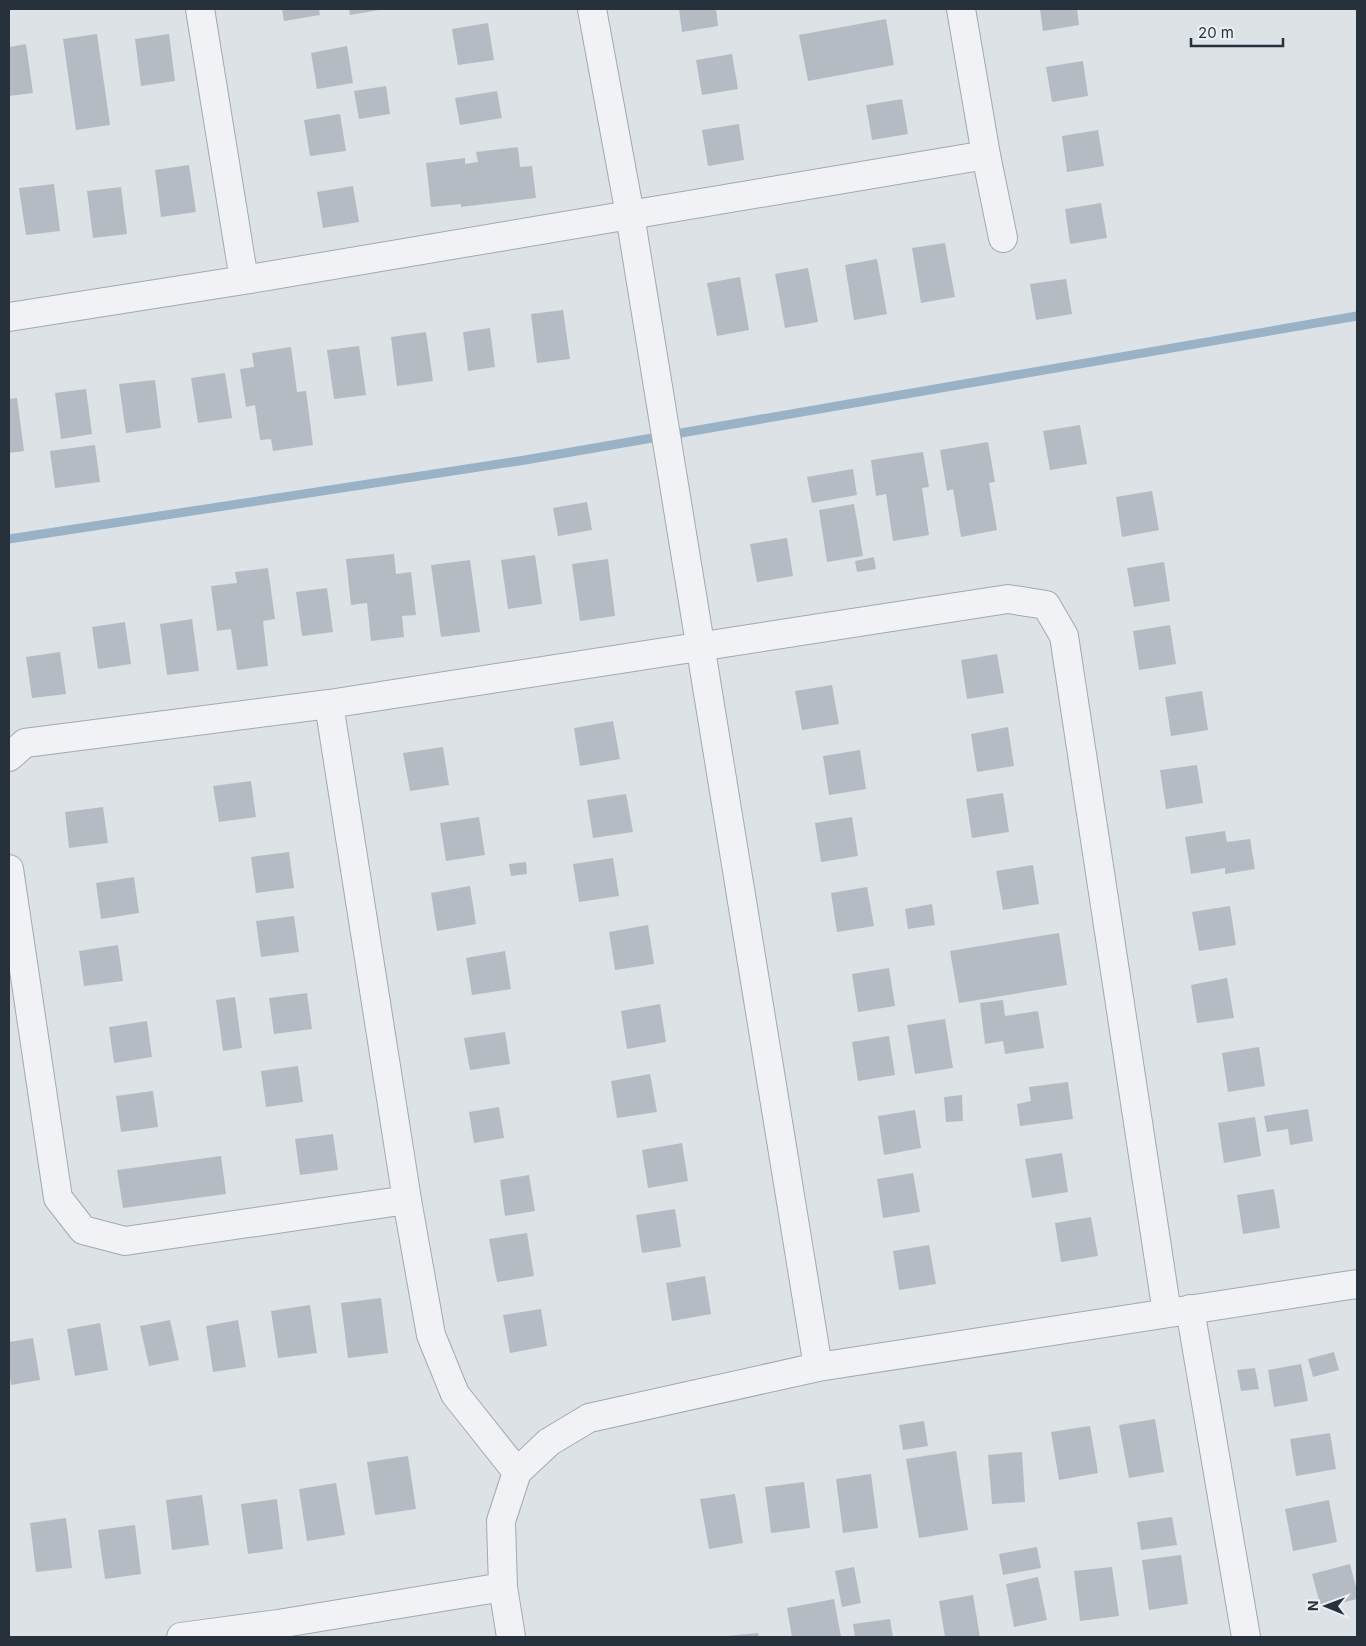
<svg xmlns="http://www.w3.org/2000/svg" width="1366" height="1646" viewBox="0 0 1366 1646" font-family="Inter,sans-serif">
<style>
.lines{fill:none;stroke-linecap:round;stroke-linejoin:round}
.stream{stroke:#99b2c6;stroke-width:9}
.building{fill:#b5bbc3}
.street-casing{stroke:#a3a9b0;stroke-width:30}
.street{stroke:#f0f2f5;stroke-width:28}
</style>
<rect width="100%" height="100%" fill="#dde2e6"/>
<g class="lines">
<path class="stream" d="M9 539 525 460 1357 316"/>
</g>
<path class="building" d="M282 9H319L320 15 284 21Z
M349 9H379V10L350 15Z
M679 9H716L718 26 682 32Z
M1040 9H1077L1079 25 1043 31Z
M886 19 894 65 808 81 799 35Z
M488 23 494 60 458 65 452 29Z
M97 34 110 125 76 130 63 39Z
M169 34 175 81 141 86 135 39Z
M26 44 33 93 9 96V47Z
M347 46 353 83 317 89 311 53Z
M732 54 738 89 702 95 696 60Z
M1083 61 1088 96 1052 102 1046 67Z
M386 86 390 114 359 119 354 91Z
M497 91 502 118 460 125 455 98Z
M902 99 908 134 872 140 866 105Z
M340 114 346 151 310 156 304 120Z
M739 124 744 160 708 166 702 130Z
M1098 130 1104 166 1067 172 1062 136Z
M518 147 520 167 532 166 536 198 461 207V204L431 207 426 163 465 158V164L478 162 476 152Z
M189 165 196 212 161 217 155 170Z
M54 184 60 231 26 235 19 188Z
M353 186 359 222 323 228 317 192Z
M121 187 127 234 93 238 87 191Z
M1101 203 1107 238 1070 244 1065 209Z
M945 243 955 297 921 303 912 248Z
M877 259 887 314 854 320 845 265Z
M808 268 818 322 785 328 775 274Z
M740 277 749 330 717 336 707 283Z
M1066 279 1072 314 1036 320 1030 284Z
M563 310 570 359 537 363 531 314Z
M490 328 495 367 468 371 463 332Z
M426 332 433 381 397 386 391 337Z
M359 346 366 395 334 399 327 350Z
M291 347 297 392 306 391 313 445 273 451 271 439 260 440 255 405 246 407 240 369 254 367 252 353Z
M225 373 232 418 198 423 191 378Z
M155 380 161 428 126 433 119 384Z
M86 389 92 434 61 439 55 393Z
M17 398 24 451 9 453V399Z
M1080 425 1087 464 1050 470 1043 431Z
M988 442 995 482 989 483 997 530 961 537 953 489 947 491 940 450Z
M95 445 100 482 55 488 50 451Z
M923 452 929 487 922 488 929 535 893 541 886 494 876 496 871 460Z
M853 469 857 495 812 503 807 477Z
M1152 491 1159 530 1122 537 1116 497Z
M587 502 592 530 558 536 553 508Z
M854 504 863 556 827 562 819 510Z
M787 538 793 576 757 582 750 544Z
M394 554 396 574 411 572 416 615 402 616 404 637 371 641 367 603 351 605 346 559Z
M535 555 542 604 508 609 501 560Z
M874 557 876 569 857 572 855 561Z
M608 559 615 616 580 621 572 564Z
M470 560 480 632 441 637 431 565Z
M1164 562 1170 601 1134 607 1127 568Z
M268 568 275 619 263 621 268 666 237 670 231 629 217 631 211 586 237 583 235 572Z
M327 588 333 632 302 636 296 592Z
M192 619 199 671 167 675 160 624Z
M125 622 131 664 98 669 92 627Z
M1170 625 1176 664 1139 670 1133 631Z
M60 652 66 694 32 698 26 657Z
M997 654 1004 693 967 699 961 660Z
M832 685 839 724 802 730 795 691Z
M1202 691 1208 730 1171 736 1165 697Z
M613 721 620 759 580 766 574 728Z
M1008 727 1014 766 977 772 971 734Z
M443 747 449 785 410 791 403 753Z
M860 750 866 789 829 795 823 756Z
M1197 765 1203 803 1166 809 1160 770Z
M251 781 256 817 219 822 213 786Z
M1003 793 1009 832 972 838 966 799Z
M626 794 633 832 593 838 587 800Z
M103 807 108 843 69 848 65 812Z
M479 817 485 855 446 861 440 823Z
M852 817 858 856 821 862 815 823Z
M1225 831 1227 842 1250 839 1255 869 1225 874V868L1191 874 1185 837Z
M289 852 294 888 256 893 251 857Z
M613 858 619 896 579 902 573 864Z
M526 862 527 874 511 876 509 864Z
M1033 865 1039 904 1003 910 996 871Z
M134 877 139 913 101 919 96 883Z
M470 886 476 924 437 931 431 893Z
M867 887 874 926 837 932 831 893Z
M932 904 935 925 908 929 905 909Z
M1230 906 1236 945 1199 951 1192 912Z
M294 916 299 952 261 957 256 921Z
M648 925 654 964 615 970 609 932Z
M1059 933 1067 985 959 1003 950 951Z
M118 945 123 981 84 986 79 951Z
M505 951 511 989 472 995 466 958Z
M889 968 895 1006 858 1012 852 974Z
M1227 978 1234 1018 1197 1023 1191 985Z
M307 993 312 1029 274 1034 269 998Z
M235 997 242 1048 223 1051 216 1000Z
M1003 1000 1005 1016 1038 1011 1044 1048 1005 1054 1003 1041 985 1044 980 1003Z
M660 1004 666 1042 627 1049 621 1011Z
M945 1019 953 1068 915 1074 907 1025Z
M147 1021 152 1057 114 1063 109 1027Z
M505 1032 510 1064 470 1070 464 1038Z
M889 1036 895 1075 858 1081 852 1042Z
M1259 1047 1265 1086 1228 1092 1222 1053Z
M298 1066 303 1102 266 1107 261 1071Z
M650 1074 657 1112 617 1118 611 1081Z
M1068 1082 1073 1119 1020 1126 1017 1104 1031 1101 1029 1087Z
M153 1091 158 1127 121 1132 116 1096Z
M962 1095 963 1121 946 1122 944 1097Z
M499 1107 504 1138 474 1143 469 1112Z
M1308 1109 1313 1141 1290 1145 1288 1129 1267 1132 1264 1116Z
M915 1110 921 1148 884 1155 878 1116Z
M1255 1117 1261 1156 1224 1163 1218 1123Z
M333 1134 338 1170 300 1175 295 1139Z
M682 1143 688 1181 648 1188 642 1150Z
M1062 1153 1068 1192 1032 1198 1025 1159Z
M221 1156 226 1194 123 1208 117 1170Z
M913 1173 920 1212 883 1218 877 1179Z
M529 1175 535 1211 505 1216 500 1180Z
M1274 1189 1280 1228 1243 1234 1237 1195Z
M675 1209 681 1247 642 1253 636 1215Z
M1091 1217 1098 1256 1061 1262 1055 1223Z
M527 1233 534 1276 497 1282 489 1239Z
M929 1245 936 1284 899 1290 893 1251Z
M705 1276 711 1314 672 1321 666 1283Z
M381 1298 388 1353 348 1358 341 1303Z
M310 1305 317 1353 278 1358 271 1311Z
M541 1309 547 1346 510 1353 503 1315Z
M170 1320 179 1360 149 1366 140 1326Z
M238 1320 246 1367 213 1372 206 1326Z
M100 1323 108 1370 75 1376 67 1329Z
M33 1338 40 1380 11 1385 9 1370V1342Z
M1334 1352 1339 1370 1313 1377 1308 1359Z
M1301 1364 1308 1401 1274 1407 1268 1370Z
M1255 1368 1259 1389 1241 1391 1237 1370Z
M1155 1419 1164 1472 1129 1478 1119 1425Z
M924 1421 928 1446 903 1450 899 1425Z
M1090 1426 1098 1473 1059 1480 1051 1432Z
M1330 1433 1336 1469 1296 1476 1290 1439Z
M956 1451 968 1530 919 1538 906 1459Z
M1022 1452 1025 1502 992 1504 988 1455Z
M408 1456 416 1509 375 1515 367 1462Z
M871 1474 878 1528 843 1533 836 1479Z
M804 1482 810 1528 771 1533 765 1487Z
M336 1483 345 1535 307 1541 299 1489Z
M735 1494 743 1543 709 1549 700 1499Z
M202 1495 209 1545 172 1550 166 1500Z
M277 1499 283 1549 248 1554 241 1504Z
M1329 1500 1337 1542 1293 1551 1285 1509Z
M1172 1517 1177 1545 1141 1550 1137 1522Z
M66 1518 72 1568 36 1572 30 1523Z
M135 1525 141 1574 105 1579 98 1530Z
M1037 1547 1041 1568 1003 1575 999 1554Z
M1181 1555 1188 1604 1149 1610 1142 1560Z
M1350 1564 1357 1591V1599L1321 1608 1312 1574Z
M854 1567 861 1603 842 1607 835 1571Z
M1112 1567 1119 1616 1080 1621 1074 1571Z
M1038 1577 1047 1620 1014 1627 1006 1584Z
M973 1595 980 1637H945L939 1601Z
M834 1599 841 1637H792L787 1608Z
M890 1619 893 1637H855L853 1624Z
M758 1633 759 1637H727V1636Z"/>
<g class="lines">
<defs>
<path id="street" d="M200 9 244 280
M592 9 630 215 818 1367
M961 9 986 155 1003 238
M9 317 244 280 986 155
M329 704 407 1200 431 1335 455 1394 517 1472
M9 757 25 743 329 704 1008 599 1046 605 1064 636 1167 1313
M9 869 58 1198 83 1230 125 1241 407 1200
M1190 1309 1246 1637
M181 1637 278 1624 503 1587
M511 1637 503 1587 501 1521 517 1472 549 1442 589 1418 818 1367 1357 1284"/>
</defs>
<use href="#street" class="street-casing"/>
<use href="#street" class="street"/>
</g>
<rect width="1366" height="1646" fill="none" stroke="#27313c" stroke-width="20"/>
<g transform="translate(1326 1606) rotate(271)" stroke="#ecf0f4" stroke-width="4" paint-order="stroke">
<path d="M0-4L9 19L0 12L-9 19Z" fill="#27313c"/>
<text y="-8" font-size="14" font-weight="bold" text-anchor="middle" fill="#27313c">N</text>
</g>
<path d="M1191 38v8h92v-8" fill="none" stroke="#27313c" stroke-width="2.5"/>
<text x="1198" y="38" font-size="15" fill="#27313c" stroke="#ecf0f4" stroke-width="4" paint-order="stroke">20 m</text>
</svg>
